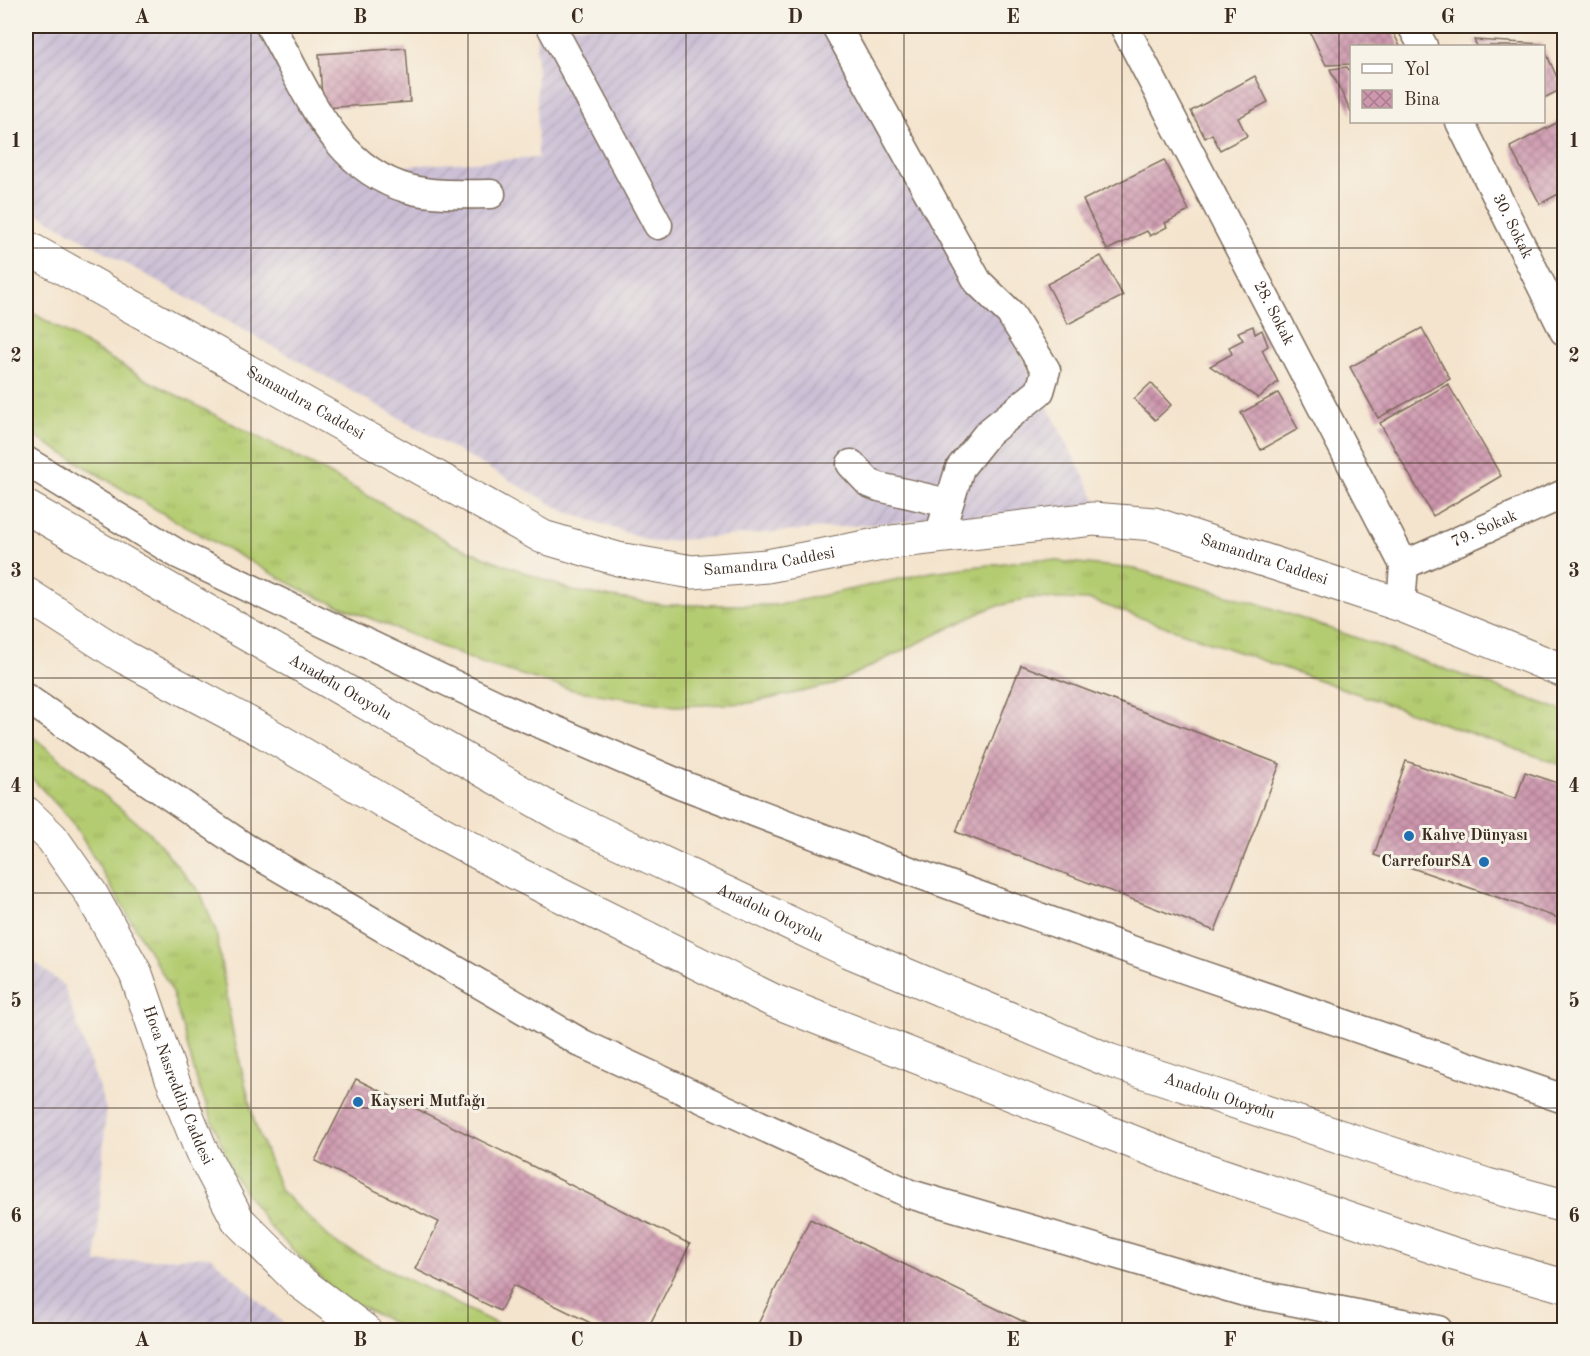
<svg xmlns="http://www.w3.org/2000/svg" width="1590" height="1356" viewBox="0 0 1590 1356" font-family="'Old Standard TT',serif">
<style>
.industrial{fill:url(#industrial-furrows)}
.grass{fill:url(#grass-tufts);stroke:#787b48;stroke-width:1.5}
.building{fill:url(#building-cross-hatch)}
.lines{fill:none;stroke-linecap:round;stroke-linejoin:round}
.minor-casing{stroke:#7c6b5b;stroke-width:31}
.major-casing{stroke:#7c6b5b;stroke-width:35}
.highway-casing{stroke:#7c6b5b;stroke-width:35}
.minor{stroke:#fff;stroke-width:28}
.major{stroke:#fff;stroke-width:33}
.highway{stroke:#fff;stroke-width:33}
.grid{fill:none;stroke:#3b2a1e;stroke-width:1.5;stroke-opacity:0.55}
.poi-dot{fill:#1f6fb2;stroke:#f7f3e8;stroke-width:2}
.labels{text-anchor:middle;dominant-baseline:central;stroke-width:6;stroke-linejoin:round;paint-order:stroke}
.street-label{font-size:16px;fill:#3b2a1e;stroke:#f7f3e8}
.poi-label{font-size:16px;font-weight:bold;fill:#3b2a1e;stroke:#f7f3e8;text-anchor:start}
.neatline{fill:none;stroke:#3b2a1e;stroke-width:2}
.grid-label{font-size:20px;text-anchor:middle;font-weight:bold;fill:#3b2a1e}
</style>
<defs>
<pattern id="industrial-furrows" width="10" height="10" patternUnits="userSpaceOnUse" patternTransform="scale(1.5)"><rect width="10" height="10" fill="#cbbfd5"/><path d="M-1 1l2-2M0 10L10 0M9 11l2-2" fill="none" stroke="#afa4b6"/></pattern>
<pattern id="grass-tufts" width="24" height="20" patternUnits="userSpaceOnUse" patternTransform="scale(1.5)"><rect width="24" height="20" fill="#b4cc71"/><path d="M3 7l-1-3M5 7V3M7 7l1-3M15 17l-1-3M17 17v-4M19 17l1-3" fill="none" stroke="#9caf61"/></pattern>
<pattern id="building-cross-hatch" width="8" height="8" patternUnits="userSpaceOnUse" patternTransform="scale(1.5)"><rect width="8" height="8" fill="#cd97ae"/><path d="M0 0l8 8M0 8l8-8" fill="none" stroke="#a87b8d"/></pattern>
</defs>
<rect width="100%" height="100%" fill="#f7f3e8"/>
<filter id="ink" filterUnits="userSpaceOnUse"><feTurbulence type="fractalNoise" baseFrequency=".0167" numOctaves="2"/><feDisplacementMap in="SourceGraphic" scale="12" xChannelSelector="R" yChannelSelector="G"/><feConvolveMatrix kernelMatrix="1 2 1 2 8 2 1 2 1" color-interpolation-filters="sRGB"/></filter>
<filter id="wash" filterUnits="userSpaceOnUse"><feTurbulence type="fractalNoise" baseFrequency=".008" numOctaves="4" result="noise"/><feDisplacementMap in="SourceGraphic" scale="24" xChannelSelector="R" yChannelSelector="G"/><feGaussianBlur stdDeviation="1.35" result="paint"/><feColorMatrix in="noise" values="0 0 0 0 0 0 0 0 0 0 0 0 0 0 0 0 0 1.4 0 .05"/><feComposite in="paint" operator="in"/></filter>
<g filter="url(#wash)">
<rect width="100%" height="100%" fill="#f4e4cd"/>
<path class="industrial" d="M26 26H275L351 169 538 158 536 26H852L1099 506 653 542 564 511 26 207Z
M26 955 64 986 106 1109 96 1263 210 1256 291 1330H26Z"/>
<path class="grass" d="M26 309 145 379 326 472 454 545 573 591 665 605H779L931 572 1038 559 1135 569 1263 605 1564 711V766L1090 600 1030 598 990 608 832 685 750 703 675 706 573 690 481 663 310 594 177 522 26 431Z
M26 731 150 833 201 894 216 932 233 1034 255 1124 281 1191 335 1243 509 1330H407L338 1295 268 1225 233 1174 198 1084 171 988 72 821 26 772Z"/>
<g id="blocks">
<path class="building" d="M1307 26H1390L1400 46H1352V64L1326 65Z
M1474 40 1541 44 1543 46H1477Z
M406 48 410 102 323 108 319 54Z
M1544 48 1562 89 1544 98Z
M1347 67 1352 74V114L1330 69Z
M1255 76 1268 102 1238 118 1247 136 1220 150 1212 134 1205 138 1191 111Z
M1564 119V191L1540 204 1510 147Z
M1164 160 1189 211 1165 223 1167 227 1150 236 1147 231 1107 250 1083 200Z
M1101 256 1123 296 1068 324 1047 284Z
M1253 326 1255 334 1262 330 1268 346 1262 350 1278 382 1258 398 1210 366 1232 354 1229 347 1243 340 1238 332Z
M1422 328 1450 379 1378 418 1350 367Z
M1151 383 1171 405 1155 420 1134 399Z
M1448 384 1501 476 1433 516 1380 423Z
M1278 393 1298 429 1261 450 1241 413Z
M1021 665 1280 764 1215 931 956 832Z
M1406 761 1516 799 1525 772 1564 785V920L1374 855Z
M356 1079 690 1244 647 1330H605L513 1285 500 1311 415 1269 439 1222 315 1161Z
M810 1219 1041 1330H755Z"/>
</g>
</g>
<g filter="url(#ink)">
<use href="#blocks" fill-opacity="0" stroke="#7c6b5b" stroke-width="1.5"/>
<g class="lines">
<defs>
<g id="minor">
<path d="M270 26C306 87 332 168 409 189 435 196 464 194 491 194"/>
<path d="M551 26 658 225"/>
<path d="M836 26 978 282 1010 313 1046 370 1040 391 988 433 960 468 939 536"/>
<path id="s1" d="M1124 26 1404 565 1401 605"/>
<path d="M1412 26 1423 46"/>
<path id="s2" d="M1460 122 1564 331"/>
<path d="M26 461 178 554 499 706 680 784 913 872 1190 971 1564 1099"/>
<path d="M851 464 869 483 879 487 948 503"/>
<path id="s3" d="M1404 565 1564 494"/>
<path d="M26 698 246 848 583 1044 910 1194 1245 1292 1438 1330"/>
</g>
<g id="major">
<path id="s4" d="M26 247 543 537 618 559 692 572 767 566 892 542 1093 519 1154 524 1401 605 1564 671"/>
<path id="s5" d="M26 813 52 838 90 892 136 974 171 1076 201 1150 238 1220 300 1282 364 1330"/>
</g>
<g id="highway">
<path id="s6" d="M26 507 559 814 849 951 1108 1060 1487 1185 1564 1206"/>
<path d="M26 594 124 657 263 731 390 805 516 873 772 1000 1189 1164 1454 1254 1564 1286"/>
</g>
</defs>
<use href="#minor" class="minor-casing"/>
<use href="#major" class="major-casing"/>
<use href="#highway" class="highway-casing"/>
<use href="#minor" class="minor"/>
<use href="#major" class="major"/>
<use href="#highway" class="highway"/>
</g>
</g>
<path class="grid" d="M251 26V1330M468 26V1330M686 26V1330M904 26V1330M1122 26V1330M1339 26V1330M26 248H1564M26 463H1564M26 678H1564M26 893H1564M26 1108H1564"/>
<g class="poi-dot">
<circle cx="1409" cy="836" r="6"/>
<circle cx="1484" cy="862" r="6"/>
<circle cx="358" cy="1102" r="6"/>
</g>
<g class="labels">
<g class="street-label">
<text stroke="none"><textPath href="#s2" startOffset="117">30. Sokak</textPath></text>
<text stroke="none"><textPath href="#s1" startOffset="324">28. Sokak</textPath></text>
<text stroke="none"><textPath href="#s4" startOffset="320">Samandıra Caddesi</textPath></text>
<text stroke="none"><textPath href="#s3" startOffset="88">79. Sokak</textPath></text>
<text stroke="none"><textPath href="#s4" startOffset="1328">Samandıra Caddesi</textPath></text>
<text stroke="none"><textPath href="#s4" startOffset="824">Samandıra Caddesi</textPath></text>
<text stroke="none"><textPath href="#s6" startOffset="362">Anadolu Otoyolu</textPath></text>
<text stroke="none"><textPath href="#s6" startOffset="848">Anadolu Otoyolu</textPath></text>
<text stroke="none"><textPath href="#s5" startOffset="315">Hoca Nasreddin Caddesi</textPath></text>
<text stroke="none"><textPath href="#s6" startOffset="1334">Anadolu Otoyolu</textPath></text>
</g>
<g class="poi-label">
<text x="1421" y="836">Kahve Dünyası</text>
<text x="1472" y="862" text-anchor="end">CarrefourSA</text>
<text x="370" y="1102">Kayseri Mutfağı</text>
</g>
</g>
<rect width="1590" height="1356" fill="none" stroke="#f7f3e8" stroke-width="66"/>
<rect x="1350" y="45" width="195" height="78" fill="#f7f3e8" stroke="#aca397" stroke-width="1.5"/>
<rect x="1362" y="64" width="30" height="9" fill="#ffffff" stroke="#aca397" stroke-width="1.5"/>
<text x="1404" y="75" font-size="18" fill="#3b2a1e">Yol</text>
<rect x="1362" y="90" width="30" height="18" fill="url(#building-cross-hatch)" stroke="#aca397" stroke-width="1.5"/>
<text x="1404" y="105" font-size="18" fill="#3b2a1e">Bina</text>
<rect x="33" y="33" width="1524" height="1290" class="neatline"/>
<g class="grid-label">
<text x="142" y="23">A</text>
<text x="360" y="23">B</text>
<text x="577" y="23">C</text>
<text x="795" y="23">D</text>
<text x="1013" y="23">E</text>
<text x="1230" y="23">F</text>
<text x="1448" y="23">G</text>
<text x="16" y="147">1</text>
<text x="1574" y="147">1</text>
<text x="16" y="362">2</text>
<text x="1574" y="362">2</text>
<text x="16" y="577">3</text>
<text x="1574" y="577">3</text>
<text x="16" y="792">4</text>
<text x="1574" y="792">4</text>
<text x="16" y="1007">5</text>
<text x="1574" y="1007">5</text>
<text x="16" y="1222">6</text>
<text x="1574" y="1222">6</text>
<text x="142" y="1346">A</text>
<text x="360" y="1346">B</text>
<text x="577" y="1346">C</text>
<text x="795" y="1346">D</text>
<text x="1013" y="1346">E</text>
<text x="1230" y="1346">F</text>
<text x="1448" y="1346">G</text>
</g>
</svg>
